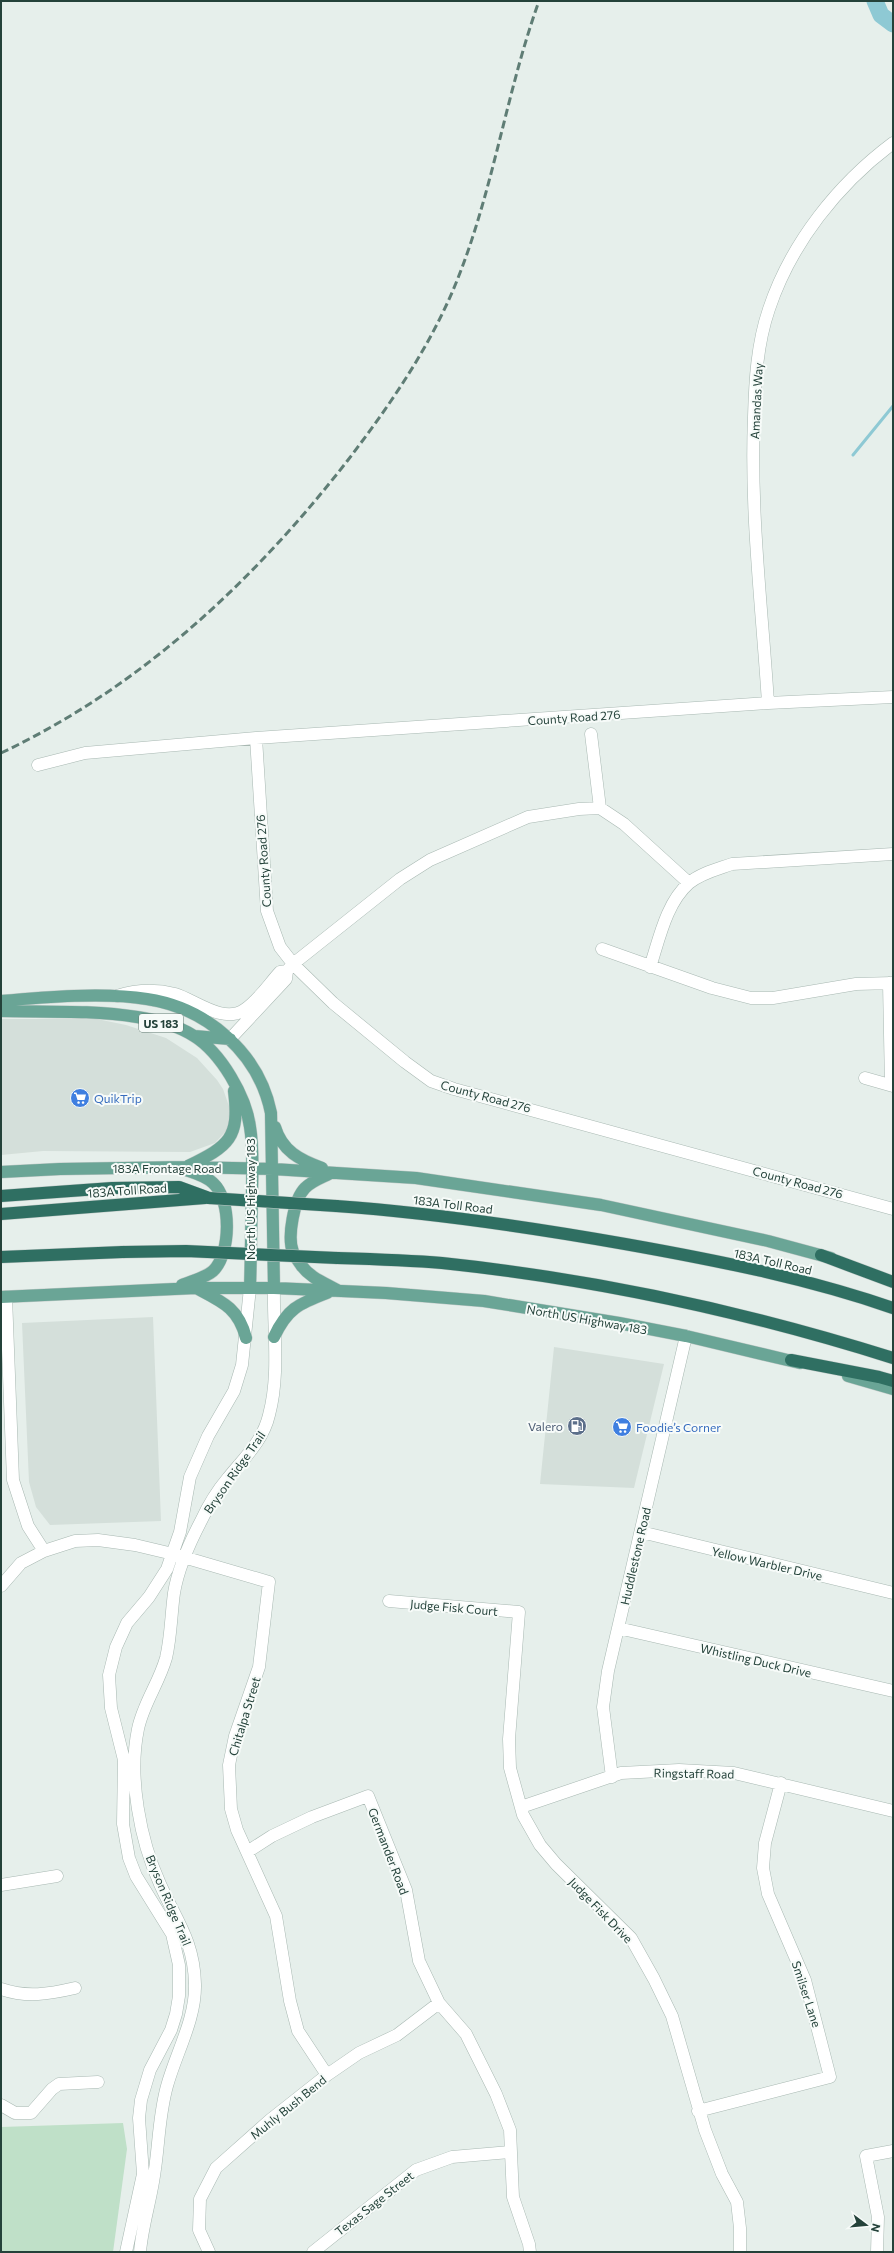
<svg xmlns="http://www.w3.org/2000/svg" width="894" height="2253" viewBox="0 0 894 2253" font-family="Commissioner,sans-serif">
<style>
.built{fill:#d4dfda}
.green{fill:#bfe0c8}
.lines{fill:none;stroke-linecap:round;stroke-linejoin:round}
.stream{stroke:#8ec9d4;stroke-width:3}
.river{stroke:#8ec9d4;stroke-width:17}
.minor-casing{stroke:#a8b8b2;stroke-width:13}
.major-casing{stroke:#c2cac8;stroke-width:13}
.highway-casing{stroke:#c2cac8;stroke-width:13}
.minor{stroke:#fff;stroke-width:12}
.major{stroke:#6aa596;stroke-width:12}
.highway{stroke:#2f6f62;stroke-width:12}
.rail{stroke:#5f7d75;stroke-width:3;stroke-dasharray:8 4;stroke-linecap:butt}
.highway-bridge-casing{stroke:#c2cac8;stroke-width:13;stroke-linecap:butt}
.highway-bridge{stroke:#2f6f62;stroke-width:12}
.labels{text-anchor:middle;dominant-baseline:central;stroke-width:4;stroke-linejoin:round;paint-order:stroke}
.shield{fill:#f7fbf9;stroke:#637a73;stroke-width:1}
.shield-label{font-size:11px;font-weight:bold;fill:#24423a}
.street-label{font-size:12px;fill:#24423a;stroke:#f7fbf9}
.shop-label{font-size:12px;fill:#366cbe;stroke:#f7fbf9;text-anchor:start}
.service-label{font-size:12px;fill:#4e5e75;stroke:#f7fbf9;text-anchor:end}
</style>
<rect width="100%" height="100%" fill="#e6efeb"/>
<path class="built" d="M1 1019H97L126 1025 166 1038 197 1058 217 1080 223 1089 230 1109 227 1130 215 1143 190 1152 43 1151 1 1155Z
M153 1317 161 1521 50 1525 36 1507 29 1482 22 1323Z
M554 1347 664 1364 634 1488 540 1484Z"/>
<path class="green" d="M123 2123 127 2149 113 2252H1V2127Z"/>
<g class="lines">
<path class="stream" d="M853 455 893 406"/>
<path class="river" d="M875 1 881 15 893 24"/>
<defs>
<path id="minor" d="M768 703C762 608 750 512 754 417 755 381 757 344 769 309 791 243 838 184 893 143
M591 734 600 808
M256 738 267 911 280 947 294 965 333 1003 405 1062 431 1081 454 1089 893 1209
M38 765 85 753 256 738 768 703 893 697
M602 949 712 988 751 998H773L856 984 893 983
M650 967C659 940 666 903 689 883 701 873 718 869 732 864L893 854
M889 983 891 1085
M117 996C136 990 155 989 175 994 195 1000 223 1024 244 1010 258 1001 269 984 280 972L287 971
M230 1039 286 979 287 971 293 964 400 879 430 860 528 817 579 809 600 808 624 824 689 883
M865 1078 893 1086
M6 1297 13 1480 28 1526 44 1551
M641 1532 893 1593
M1 1586 21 1563 44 1551 75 1541 98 1540 135 1545 173 1554 269 1582 259 1667 235 1736 229 1765 231 1809 237 1830 276 1916 290 2001 298 2031 327 2075
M389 1601 519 1612 509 1739 510 1768 523 1815 540 1845 556 1864 631 1938 654 1979 672 2016 705 2130 722 2174 737 2202 740 2228V2252
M618 1628 893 1691
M612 1777 603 1707 608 1671 686 1336
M521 1807 621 1773 679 1770 734 1773 893 1811
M247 1852 272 1836 312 1817 368 1796 406 1890 419 1961 439 2003 466 2034 496 2094 510 2130 513 2197 529 2244 530 2252
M1 1885 57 1876
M1 1989C27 1998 49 1994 75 1988
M1 2105 15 2113H31L52 2089 59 2084 98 2082
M698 2111 830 2077 805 1980 768 1894 763 1868 765 1843 781 1783
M126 2252 143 2174 139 2118 141 2100 150 2070 171 2030 176 2014 179 1996V1965L172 1934 136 1876 129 1858 123 1824 124 1760 111 1708 109 1675 116 1647 127 1623 149 1597 167 1569 180 1532 190 1477 208 1436 234 1391 242 1365 250 1288
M140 2252C142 2228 149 2206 153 2182 159 2150 158 2118 167 2086 176 2053 196 2019 195 1984 194 1941 176 1920 160 1884 140 1840 128 1777 138 1729 143 1704 159 1683 166 1658 171 1637 171 1615 174 1593 178 1569 190 1542 201 1521 208 1506 217 1491 228 1478 244 1458 263 1441 269 1415 280 1374 273 1330 274 1288
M209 2252 199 2230 200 2199 216 2168 270 2120 327 2075 359 2053 397 2035 439 2003
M313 2252 416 2170 452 2157 510 2152
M877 2252 878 2217 866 2156 893 2151"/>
<path id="major" d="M1 1001C44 997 105 992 147 999 207 1008 259 1053 271 1113L274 1288
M1 1011C46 1012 93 1010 137 1017 156 1020 179 1026 194 1036 221 1053 246 1096 250 1127 254 1150 252 1174 252 1197 251 1227 251 1257 250 1288
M194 1036 230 1039
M275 1127C282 1151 300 1160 322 1168
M188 1166C229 1146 240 1138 234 1091
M1 1172 60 1169 186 1167 273 1169 416 1178 601 1205 768 1241 831 1258
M329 1174C321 1178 312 1181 305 1188 294 1199 287 1237 293 1252 295 1256 298 1261 301 1265 310 1278 325 1283 339 1291
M182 1285C191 1281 205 1278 213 1271 231 1254 232 1200 213 1183 206 1176 195 1173 186 1170
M198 1289C223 1302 239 1309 246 1338
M1 1297 196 1288H274L386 1293 484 1301 619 1323 686 1336 800 1363
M274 1337C287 1309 298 1304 327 1293
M848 1376 893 1389"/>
<path id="highway" d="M1 1196 112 1188 179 1187 209 1198
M336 1206C434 1213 529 1227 625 1244 715 1260 806 1278 893 1308
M1 1214 205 1198
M821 1255 893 1282
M1 1257 123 1252
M337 1258C372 1259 407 1260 442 1263 595 1279 747 1312 893 1358
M791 1360 879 1377 893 1381"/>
</defs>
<use href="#minor" class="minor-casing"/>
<use href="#major" class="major-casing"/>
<use href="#highway" class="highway-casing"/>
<use href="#minor" class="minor"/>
<use href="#major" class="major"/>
<use href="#highway" class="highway"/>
<path class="rail" d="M1 753C141 687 254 581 348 460 390 405 430 347 456 283 493 192 506 93 539 1"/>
<defs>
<path id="highway-bridge" d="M209 1198 336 1206
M123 1252 186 1251 337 1258"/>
</defs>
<use href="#highway-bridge" class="highway-bridge-casing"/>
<use href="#highway-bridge" class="highway-bridge"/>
</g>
<defs>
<symbol id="supermarket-disc" viewBox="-11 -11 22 22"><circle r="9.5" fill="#3f7fe0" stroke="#f7fbf9"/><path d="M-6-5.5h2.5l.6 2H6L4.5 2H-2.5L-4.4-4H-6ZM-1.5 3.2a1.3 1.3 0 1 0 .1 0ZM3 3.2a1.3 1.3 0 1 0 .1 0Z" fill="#fff"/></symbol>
<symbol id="fuel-disc" viewBox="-11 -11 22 22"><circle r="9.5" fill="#5c6f8a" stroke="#f7fbf9"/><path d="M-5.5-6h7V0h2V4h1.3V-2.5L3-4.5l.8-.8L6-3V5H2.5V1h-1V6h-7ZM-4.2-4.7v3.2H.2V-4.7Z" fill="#fff"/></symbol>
</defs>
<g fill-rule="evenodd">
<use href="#supermarket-disc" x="69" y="1087" width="22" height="22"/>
<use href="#fuel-disc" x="566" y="1415" width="22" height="22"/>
<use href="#supermarket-disc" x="611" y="1416" width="22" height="22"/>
</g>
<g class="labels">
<rect class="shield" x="139" y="1014" width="44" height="18" rx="3"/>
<g class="shield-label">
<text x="161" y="1023">US 183</text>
</g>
<g class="street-label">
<text transform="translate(756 401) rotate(-87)">Amandas Way</text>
<text transform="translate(574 717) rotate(-4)">County Road 276</text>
<text transform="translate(263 861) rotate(-94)">County Road 276</text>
<text transform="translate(486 1096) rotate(15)">County Road 276</text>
<text x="167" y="1168">183A Frontage Road</text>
<text transform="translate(798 1182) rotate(15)">County Road 276</text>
<text transform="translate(127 1190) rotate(-4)">183A Toll Road</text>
<text transform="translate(250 1199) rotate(-90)">North US Highway 183</text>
<text transform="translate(453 1204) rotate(7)">183A Toll Road</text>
<text transform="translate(773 1261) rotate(13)">183A Toll Road</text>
<text transform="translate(587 1319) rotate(10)">North US Highway 183</text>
<text transform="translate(234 1472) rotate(-55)">Bryson Ridge Trail</text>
<text transform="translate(635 1556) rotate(-77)">Huddlestone Road</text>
<text transform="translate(767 1563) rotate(13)">Yellow Warbler Drive</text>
<text transform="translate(454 1607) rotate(5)">Judge Fisk Court</text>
<text transform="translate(756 1660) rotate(13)">Whistling Duck Drive</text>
<text transform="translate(244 1716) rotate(-73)">Chitalpa Street</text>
<text transform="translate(694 1773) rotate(1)">Ringstaff Road</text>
<text transform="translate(389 1851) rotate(69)">Germander Road</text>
<text transform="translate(169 1900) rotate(67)">Bryson Ridge Trail</text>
<text transform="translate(601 1910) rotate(46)">Judge Fisk Drive</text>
<text transform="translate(807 1994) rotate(72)">Smilser Lane</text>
<text transform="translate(288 2107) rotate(-39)">Muhly Bush Bend</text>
<text transform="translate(374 2203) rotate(-38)">Texas Sage Street</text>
</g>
<g class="shop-label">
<text x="94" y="1098">QuikTrip</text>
<text x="636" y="1427">Foodie’s Corner</text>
</g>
<g class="service-label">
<text x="563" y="1426">Valero</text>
</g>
</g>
<rect width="894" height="2253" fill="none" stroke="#24423a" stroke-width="4"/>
<g transform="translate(866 2225) rotate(106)" stroke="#f7fbf9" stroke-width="3" paint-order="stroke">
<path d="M0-3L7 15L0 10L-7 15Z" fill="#24423a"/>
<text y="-6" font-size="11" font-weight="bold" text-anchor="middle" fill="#24423a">N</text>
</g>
</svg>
